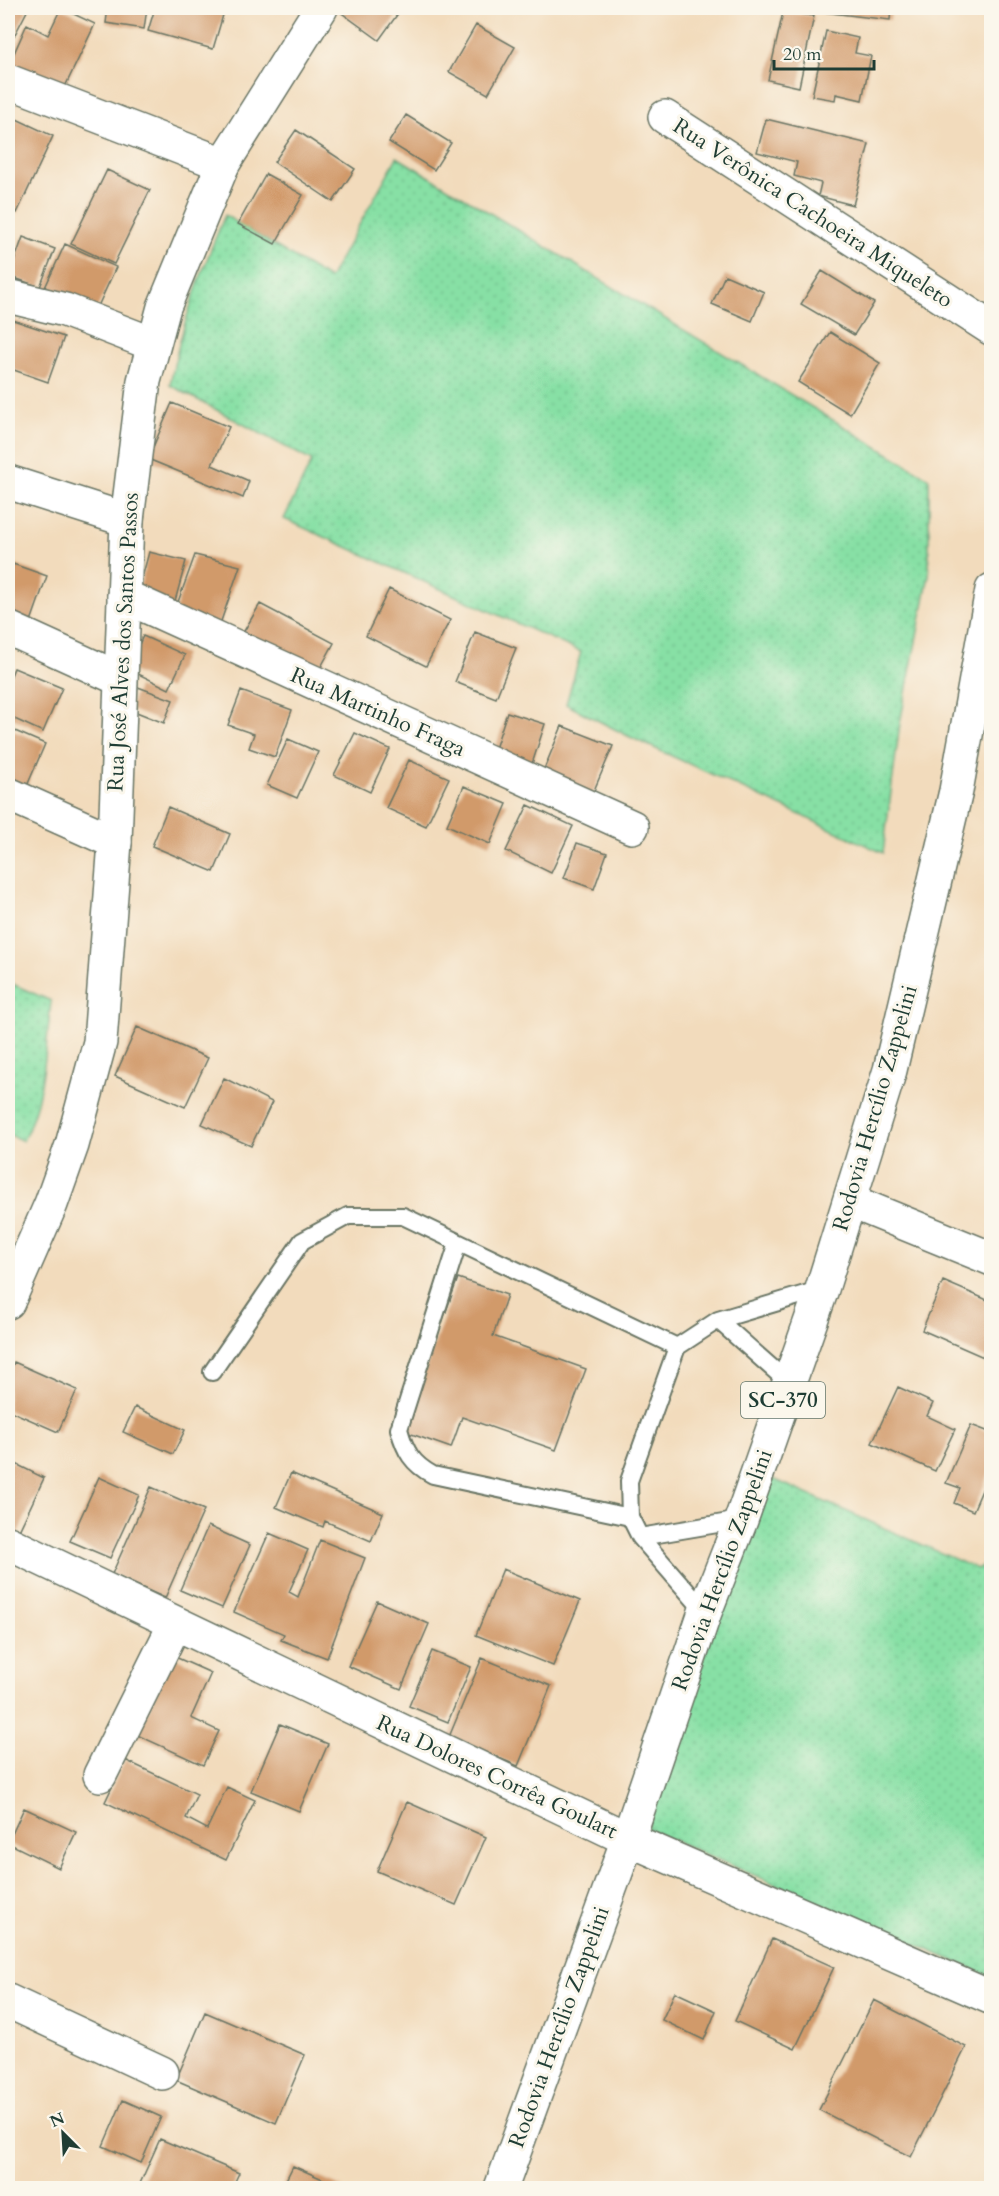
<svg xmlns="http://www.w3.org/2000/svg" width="999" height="2196" viewBox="0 0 999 2196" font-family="Cardo,serif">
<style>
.grass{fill:url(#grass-dots);stroke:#538e6c;stroke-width:1.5}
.building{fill:#d19a6a}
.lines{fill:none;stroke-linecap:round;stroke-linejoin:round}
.service-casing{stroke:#697464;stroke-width:20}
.minor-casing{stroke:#697464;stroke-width:36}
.tertiary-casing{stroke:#697464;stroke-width:36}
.primary-casing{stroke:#697464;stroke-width:36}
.service{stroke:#fff;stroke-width:16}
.minor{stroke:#fff;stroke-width:33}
.tertiary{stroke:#fff;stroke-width:33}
.primary{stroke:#fff;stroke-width:33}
.labels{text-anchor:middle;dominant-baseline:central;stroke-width:6;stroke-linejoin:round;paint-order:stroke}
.shield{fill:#fbf7ec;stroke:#61756b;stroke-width:1.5}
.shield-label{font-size:21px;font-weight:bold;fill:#1f3d34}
.street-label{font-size:22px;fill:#1f3d34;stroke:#fbf7ec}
</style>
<defs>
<pattern id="grass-dots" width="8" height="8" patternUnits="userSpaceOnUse" patternTransform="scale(1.5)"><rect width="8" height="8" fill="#87e0a5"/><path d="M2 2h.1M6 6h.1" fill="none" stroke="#74c18f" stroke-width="1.8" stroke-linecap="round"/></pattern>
</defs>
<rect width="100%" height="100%" fill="#fbf7ec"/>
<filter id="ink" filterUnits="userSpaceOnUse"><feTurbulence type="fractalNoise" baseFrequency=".0167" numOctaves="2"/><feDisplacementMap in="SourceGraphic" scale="12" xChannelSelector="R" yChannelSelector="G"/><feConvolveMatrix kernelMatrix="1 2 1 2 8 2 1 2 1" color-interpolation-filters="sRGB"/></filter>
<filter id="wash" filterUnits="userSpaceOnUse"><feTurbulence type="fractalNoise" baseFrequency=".008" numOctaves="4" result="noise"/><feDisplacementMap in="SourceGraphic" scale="24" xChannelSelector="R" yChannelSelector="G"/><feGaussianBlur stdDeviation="1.35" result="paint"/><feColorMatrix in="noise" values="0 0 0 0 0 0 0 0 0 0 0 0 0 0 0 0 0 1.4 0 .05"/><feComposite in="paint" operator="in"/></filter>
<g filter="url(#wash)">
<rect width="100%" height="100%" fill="#f2dbbc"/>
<path class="grass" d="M397 157 929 478V575L900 723 883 853 628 736 566 704 581 652 284 519 312 461 170 385C181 325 201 272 225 215L329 279Z
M8 982 51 1001C46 1048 44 1099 23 1141L8 1134Z
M764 1475 977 1569 991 1560V1977L647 1829Z"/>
<g id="blocks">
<path class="building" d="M8 8H21L27 11 8 48Z
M61 8 95 24 62 93 8 67 27 24 48 35Z
M108 8H147L144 29 106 23Z
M155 8H213L212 12 223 15 213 49 148 31Z
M341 8H402L379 40 339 11Z
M823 8H891L890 20 823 12Z
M783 12 814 16 799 87 768 80Z
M476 25 515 47 488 94 449 72Z
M826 31 858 38 855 53 871 56 862 100 836 94 835 100 812 96Z
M8 115 53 136 17 213 8 209Z
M406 115 451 143 434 170 389 142Z
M766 119 869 144 853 205 818 196 821 183 794 176 797 162 757 152Z
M296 130 355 169 333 202 274 162Z
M107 170 150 190 114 264 71 244Z
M266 174 303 195 275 244 238 224Z
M23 237 55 249 40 287 9 276Z
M65 244 116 267 94 315 43 292Z
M822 271 874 303 854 335 801 304Z
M725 275 764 292 752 321 712 304Z
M13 320 64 337 48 382 8 368V337Z
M830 332 880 363 850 414 798 382Z
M172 403 229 427 212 465 249 481 243 498 148 459Z
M149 552 186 561 172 612 138 593Z
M195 555 240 566 219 627 174 613Z
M13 564 47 576 28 630 8 620V583Z
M389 589 450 620 426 666 366 636Z
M260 604 334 643 316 676 240 638Z
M475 632 516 648 496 698 455 682Z
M143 636 185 655 169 689 128 669Z
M14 668 62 688 43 732 8 716V683Z
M138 687 173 700 164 723 129 709Z
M241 691 292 710 275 757 249 748 254 734 228 725Z
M507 712 545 724 530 770 492 758Z
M562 726 613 746 592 795 542 774Z
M8 728 45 744 24 793 8 785Z
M355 733 390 749 370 792 334 775Z
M288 739 318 752 297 798 267 785Z
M409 760 449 778 426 826 386 808Z
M464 786 507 804 490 844 447 825Z
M528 805 573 826 551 873 506 851Z
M168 807 230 834 214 872 152 846Z
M577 843 607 853 594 889 564 878Z
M137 1027 208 1058 185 1107 115 1076Z
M224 1078 272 1102 251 1146 202 1124Z
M458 1278 507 1295 493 1336 586 1369 556 1450 462 1417 451 1448 403 1431Z
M943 1281 992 1302V1350L988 1359 922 1330Z
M14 1362 77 1390 58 1432 8 1410V1378Z
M898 1387 933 1403 927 1416 955 1429 935 1471 872 1443Z
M135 1407 185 1430 173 1454 123 1432Z
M971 1425 992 1433V1467L973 1511 954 1503 960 1488 946 1483Z
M8 1460 44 1478 18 1533 8 1528Z
M291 1473 383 1513 371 1541 325 1521 323 1527 276 1507Z
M99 1477 139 1495 110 1558 70 1541Z
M151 1487 204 1510 165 1598 112 1574Z
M208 1526 250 1545 222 1608 180 1590Z
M269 1533 308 1550 289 1592 298 1597 320 1540 365 1558 327 1658 281 1640 284 1634 234 1612Z
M503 1569 580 1601 553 1666 476 1635Z
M377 1601 429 1624 401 1689 348 1666Z
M432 1651 471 1667 448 1722 409 1706Z
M173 1656 211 1673 191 1718 219 1731 203 1765 137 1735Z
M482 1658 551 1686 518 1766 449 1737Z
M280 1724 328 1744 299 1811 251 1791Z
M125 1760 197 1794 186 1818 207 1829 227 1787 255 1800 226 1860 105 1802Z
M407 1802 486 1837 456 1905 377 1871Z
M24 1808 76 1832 59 1868 8 1843Z
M772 1939 834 1967 795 2049 735 2021Z
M675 1992 716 2011 704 2040 662 2020Z
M874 2000 966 2047 911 2157 819 2110Z
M205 2012 305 2055 276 2123 176 2080Z
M123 2100 161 2117 141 2163 103 2146Z
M160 2139 239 2173 232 2188H138Z
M293 2166 343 2188H282Z"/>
</g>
</g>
<g filter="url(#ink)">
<use href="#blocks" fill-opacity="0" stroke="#697464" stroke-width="1.5"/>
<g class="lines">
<defs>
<path id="service" d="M458 1243 399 1429C405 1451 412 1464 433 1475L630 1517
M718 1320 789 1383
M212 1372 302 1241 348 1216H403L677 1347
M640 1537 741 1520
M705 1612 640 1537 630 1517 629 1481 677 1347 718 1320 822 1289"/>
<path id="minor" d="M8 81 223 164
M665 117 992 329
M8 296 65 310 153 344
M8 482 127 520
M124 596 632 827
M8 628 120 679
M8 794 115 842
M850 1201 992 1259
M8 1543 628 1839 992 1998
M100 1775 175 1624
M8 2001 162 2073"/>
<path id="tertiary" d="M8 1302 51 1204 72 1145 100 1042 115 842 127 520 144 381 164 307 223 164 321 8"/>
<path id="primary" d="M501 2188 628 1839 705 1612 741 1520 822 1289 863 1157 890 1070 956 791 992 590"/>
</defs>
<use href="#service" class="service-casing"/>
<use href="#minor" class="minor-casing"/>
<use href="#tertiary" class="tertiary-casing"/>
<use href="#primary" class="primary-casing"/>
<use href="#service" class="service"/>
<use href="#minor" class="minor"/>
<use href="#tertiary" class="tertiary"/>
<use href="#primary" class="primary"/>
</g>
</g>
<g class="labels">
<rect class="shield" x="741" y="1382" width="84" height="36" rx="4.5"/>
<g class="shield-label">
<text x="783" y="1400">SC-370</text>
</g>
<g class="street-label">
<text transform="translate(813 213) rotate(33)">Rua Verônica Cachoeira Miqueleto</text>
<text transform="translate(123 642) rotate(-87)">Rua José Alves dos Santos Passos</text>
<text transform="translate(378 712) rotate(24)">Rua Martinho Fraga</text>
<text transform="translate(875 1108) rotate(-74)">Rodovia Hercílio Zappelini</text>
<text transform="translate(722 1570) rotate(-70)">Rodovia Hercílio Zappelini</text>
<text transform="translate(497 1777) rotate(25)">Rua Dolores Corrêa Goulart</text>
<text transform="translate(559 2027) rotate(-70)">Rodovia Hercílio Zappelini</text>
</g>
</g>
<rect width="999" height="2196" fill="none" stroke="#fbf7ec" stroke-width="30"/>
<g transform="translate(63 2133) rotate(336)" stroke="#fbf7ec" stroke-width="4.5" paint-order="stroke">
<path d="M0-4.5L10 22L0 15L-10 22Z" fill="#1f3d34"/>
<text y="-9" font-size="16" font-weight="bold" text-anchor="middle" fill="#1f3d34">N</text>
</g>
<path d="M774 60v9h100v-9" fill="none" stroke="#1f3d34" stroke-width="3"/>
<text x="783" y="60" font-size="18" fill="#1f3d34" stroke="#fbf7ec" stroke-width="4.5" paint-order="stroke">20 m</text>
</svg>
